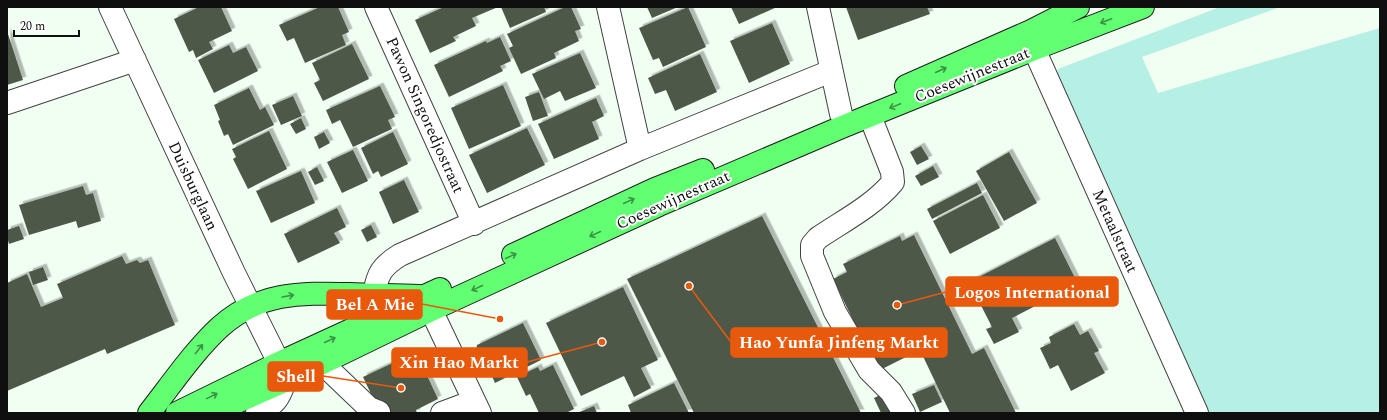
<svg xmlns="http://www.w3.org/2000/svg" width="1387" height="420" viewBox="0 0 1387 420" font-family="Spectral,serif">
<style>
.green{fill:#b6efe4}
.building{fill:#4e594a;filter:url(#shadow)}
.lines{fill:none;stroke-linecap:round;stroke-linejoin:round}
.minor-casing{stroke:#424242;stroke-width:24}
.major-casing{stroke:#202020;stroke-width:24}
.minor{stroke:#fff;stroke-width:22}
.major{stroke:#61ff71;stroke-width:22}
.oneway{stroke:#3c9345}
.labels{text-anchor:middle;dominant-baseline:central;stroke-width:4;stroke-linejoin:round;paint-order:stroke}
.street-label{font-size:16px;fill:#0f0f0f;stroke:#fff}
.leader{fill:none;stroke:#e8590c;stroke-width:1.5}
.callout-dot{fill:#e8590c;stroke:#fff;stroke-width:1.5}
.callout{fill:#e8590c;stroke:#e8590c;stroke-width:1.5}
.callout-label{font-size:17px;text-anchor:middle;font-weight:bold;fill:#fff}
</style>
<defs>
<filter id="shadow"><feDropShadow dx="3.5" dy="-3.5" stdDeviation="0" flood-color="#0004"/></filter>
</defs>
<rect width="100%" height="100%" fill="#f1fff3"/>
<path class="green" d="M1220 7H1280L1142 57 1158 93 1380 28V413H1203L1057 80 1058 69Z"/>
<path class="building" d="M199 7H221L232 31 209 42 213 49 196 58 193 50 189 52 174 19Z
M320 7H338L349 32 342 35 346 45 305 63 294 38 287 41 279 25Z
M444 7H498L472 18 476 26 453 37 456 41 430 53 415 20Z
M501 7H544L546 12 510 28Z
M565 7H571L581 29 575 31 579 41 554 53 556 58 521 74 509 48 513 46 507 34Z
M647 7H678L652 18Z
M688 7 706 47 663 67 659 58 653 60 639 28Z
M731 7H777L739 24Z
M846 7H927L930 14 858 40Z
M772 23 790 64 749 83 730 41Z
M7 31 23 80 7 85Z
M500 37 511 61 500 66 503 71 449 97 434 65 486 41 487 43Z
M352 44 369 79 323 101 314 83 320 80 312 63Z
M229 45 233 53 246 47 258 71 214 93 198 60Z
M580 53 596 88 565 101 560 91 544 99 532 74Z
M700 54 717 92 675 111 666 90 655 94 648 78Z
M503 85 521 126 469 149 451 108Z
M380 86 395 117 388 120 392 129 353 147 340 120 332 124 326 110Z
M249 88 260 110 265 107 274 125 233 145 228 134 224 136 218 121 220 120 214 105Z
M539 92 548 116 533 121 525 97Z
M293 96 302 116 281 125 272 105Z
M596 98 604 116 592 122 599 139 554 159 538 124Z
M301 118 306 129 296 134 290 124Z
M527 128 545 165 487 193 469 155Z
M269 131 287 169 248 189 233 159 236 157 232 149Z
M324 132 330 143 319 149 314 137Z
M393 132 408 164 381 177 378 171 373 174 361 148Z
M921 146 929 159 917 165 910 152Z
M353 150 368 181 342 193 327 162Z
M1009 152 1037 203 1004 221 976 171Z
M933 166 939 177 921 186 915 176Z
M317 167 324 181 315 185 308 172Z
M301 171 315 203 271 223 256 191Z
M404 180 419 212 393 224 379 192Z
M977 183 982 193 932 219 927 209Z
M83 186 86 195 93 193 101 221 78 228 76 221 29 235 19 205Z
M983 195 1000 228 950 254 933 221Z
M337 208 346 227 334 233 340 243 298 263 284 234Z
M762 216 861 413H694L627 279Z
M371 225 377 237 367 242 361 230Z
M19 226 24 239 9 244 7 237V230Z
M914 235 972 354 984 348 1016 413H950L920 350 878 371 833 279 847 272 843 264 900 236 902 241Z
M1055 238 1078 284 1012 318 1019 332 994 344 986 329 992 327 969 282Z
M122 256 126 264 137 260 140 263 148 260 175 325 107 354 105 349 7 391V283L27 274 41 307 63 298 57 284Z
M43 267 48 280 33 285 29 272Z
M623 287 658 360 641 368 651 388 634 397 624 376 581 396 546 323Z
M523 323 541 360 495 383 491 374 484 371 475 356 477 345Z
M1074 324 1080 335 1088 331 1099 351 1094 353 1105 373 1071 391 1058 365 1050 369 1040 348 1051 343 1049 337Z
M416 352 438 399 416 410 417 413H380L363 377Z
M553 365 574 409 566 413H539L530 394 526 396 517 377 538 367 540 371Z
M674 383 689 413H631L628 405Z
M934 385 942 402 920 412 912 394Z
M884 393 894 413H881L874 398Z
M594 406 597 413H577Z"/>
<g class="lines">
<defs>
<path id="minor" d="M110 7 234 273 279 363
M376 7 474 224
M608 7 640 149
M818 7 841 114
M1034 49 1197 413
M7 103 135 60
M870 116 892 172 893 182C873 206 843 221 818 238L812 245V256L835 312 869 370 891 392 904 413
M374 295C377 274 382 266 400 255L640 149 831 71
M431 310 480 413
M322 363 369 408 379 412
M257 413C275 404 279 400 285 381
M442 413 474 401"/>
<path id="major" d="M906 86 1031 31 1078 7
M513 255 655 189 703 170
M149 413C171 385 194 351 220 327 259 292 300 293 349 294 372 295 395 295 419 296
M177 413 279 363 440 289
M212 413 285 381 431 310 659 205 842 127 1034 49 1143 7"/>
</defs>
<use href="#minor" class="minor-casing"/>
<use href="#major" class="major-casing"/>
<use href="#minor" class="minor"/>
<use href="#major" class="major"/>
</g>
<defs><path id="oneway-shaft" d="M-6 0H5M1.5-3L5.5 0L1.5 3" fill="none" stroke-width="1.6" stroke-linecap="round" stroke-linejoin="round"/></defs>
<g class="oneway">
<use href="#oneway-shaft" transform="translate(1106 21) rotate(159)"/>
<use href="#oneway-shaft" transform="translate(941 70) rotate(-24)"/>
<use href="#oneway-shaft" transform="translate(895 106) rotate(158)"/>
<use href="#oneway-shaft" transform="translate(629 201) rotate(-25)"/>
<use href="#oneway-shaft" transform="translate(595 234) rotate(155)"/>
<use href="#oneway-shaft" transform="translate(511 256) rotate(-25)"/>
<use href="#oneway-shaft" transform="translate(477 288) rotate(155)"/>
<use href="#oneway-shaft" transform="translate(288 296) rotate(-10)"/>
<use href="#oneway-shaft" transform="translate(330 340) rotate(-25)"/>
<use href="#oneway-shaft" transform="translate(199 349) rotate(-52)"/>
<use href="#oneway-shaft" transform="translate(212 396) rotate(-26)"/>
</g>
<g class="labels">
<g class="street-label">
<text transform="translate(972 75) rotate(-22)">Coesewijnestraat</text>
<text transform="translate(425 115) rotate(66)">Pawon Singoredjostraat</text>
<text transform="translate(193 186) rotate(65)">Duisburglaan</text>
<text transform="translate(673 200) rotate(-24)">Coesewijnestraat</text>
<text transform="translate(1115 231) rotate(66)">Metaalstraat</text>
</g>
</g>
<path class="leader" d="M897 305L946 292M500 319L422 304M689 286L731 342M602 342L527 362M401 388L323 376"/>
<g class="callout-dot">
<circle cx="897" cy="305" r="4"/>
<circle cx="500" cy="319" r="4"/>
<circle cx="689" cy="286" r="4"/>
<circle cx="602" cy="342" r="4"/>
<circle cx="401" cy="388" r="4"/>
</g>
<g class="callout">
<rect x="946" y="277" width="172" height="29" rx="4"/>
<rect x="327" y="290" width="95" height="29" rx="4"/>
<rect x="731" y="328" width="216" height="29" rx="4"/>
<rect x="392" y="348" width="135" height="29" rx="4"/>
<rect x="268" y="362" width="55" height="29" rx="4"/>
</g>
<g class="callout-label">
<text x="1032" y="298">Logos International</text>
<text x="375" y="310">Bel A Mie</text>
<text x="839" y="348">Hao Yunfa Jinfeng Markt</text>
<text x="459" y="368">Xin Hao Markt</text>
<text x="296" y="382">Shell</text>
</g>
<rect width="1387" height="420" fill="none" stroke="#0f0f0f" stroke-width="16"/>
<path d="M14 30v6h65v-6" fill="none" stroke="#0f0f0f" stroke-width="2"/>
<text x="20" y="30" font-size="12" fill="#0f0f0f" stroke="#ffffff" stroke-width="3" paint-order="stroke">20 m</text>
</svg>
